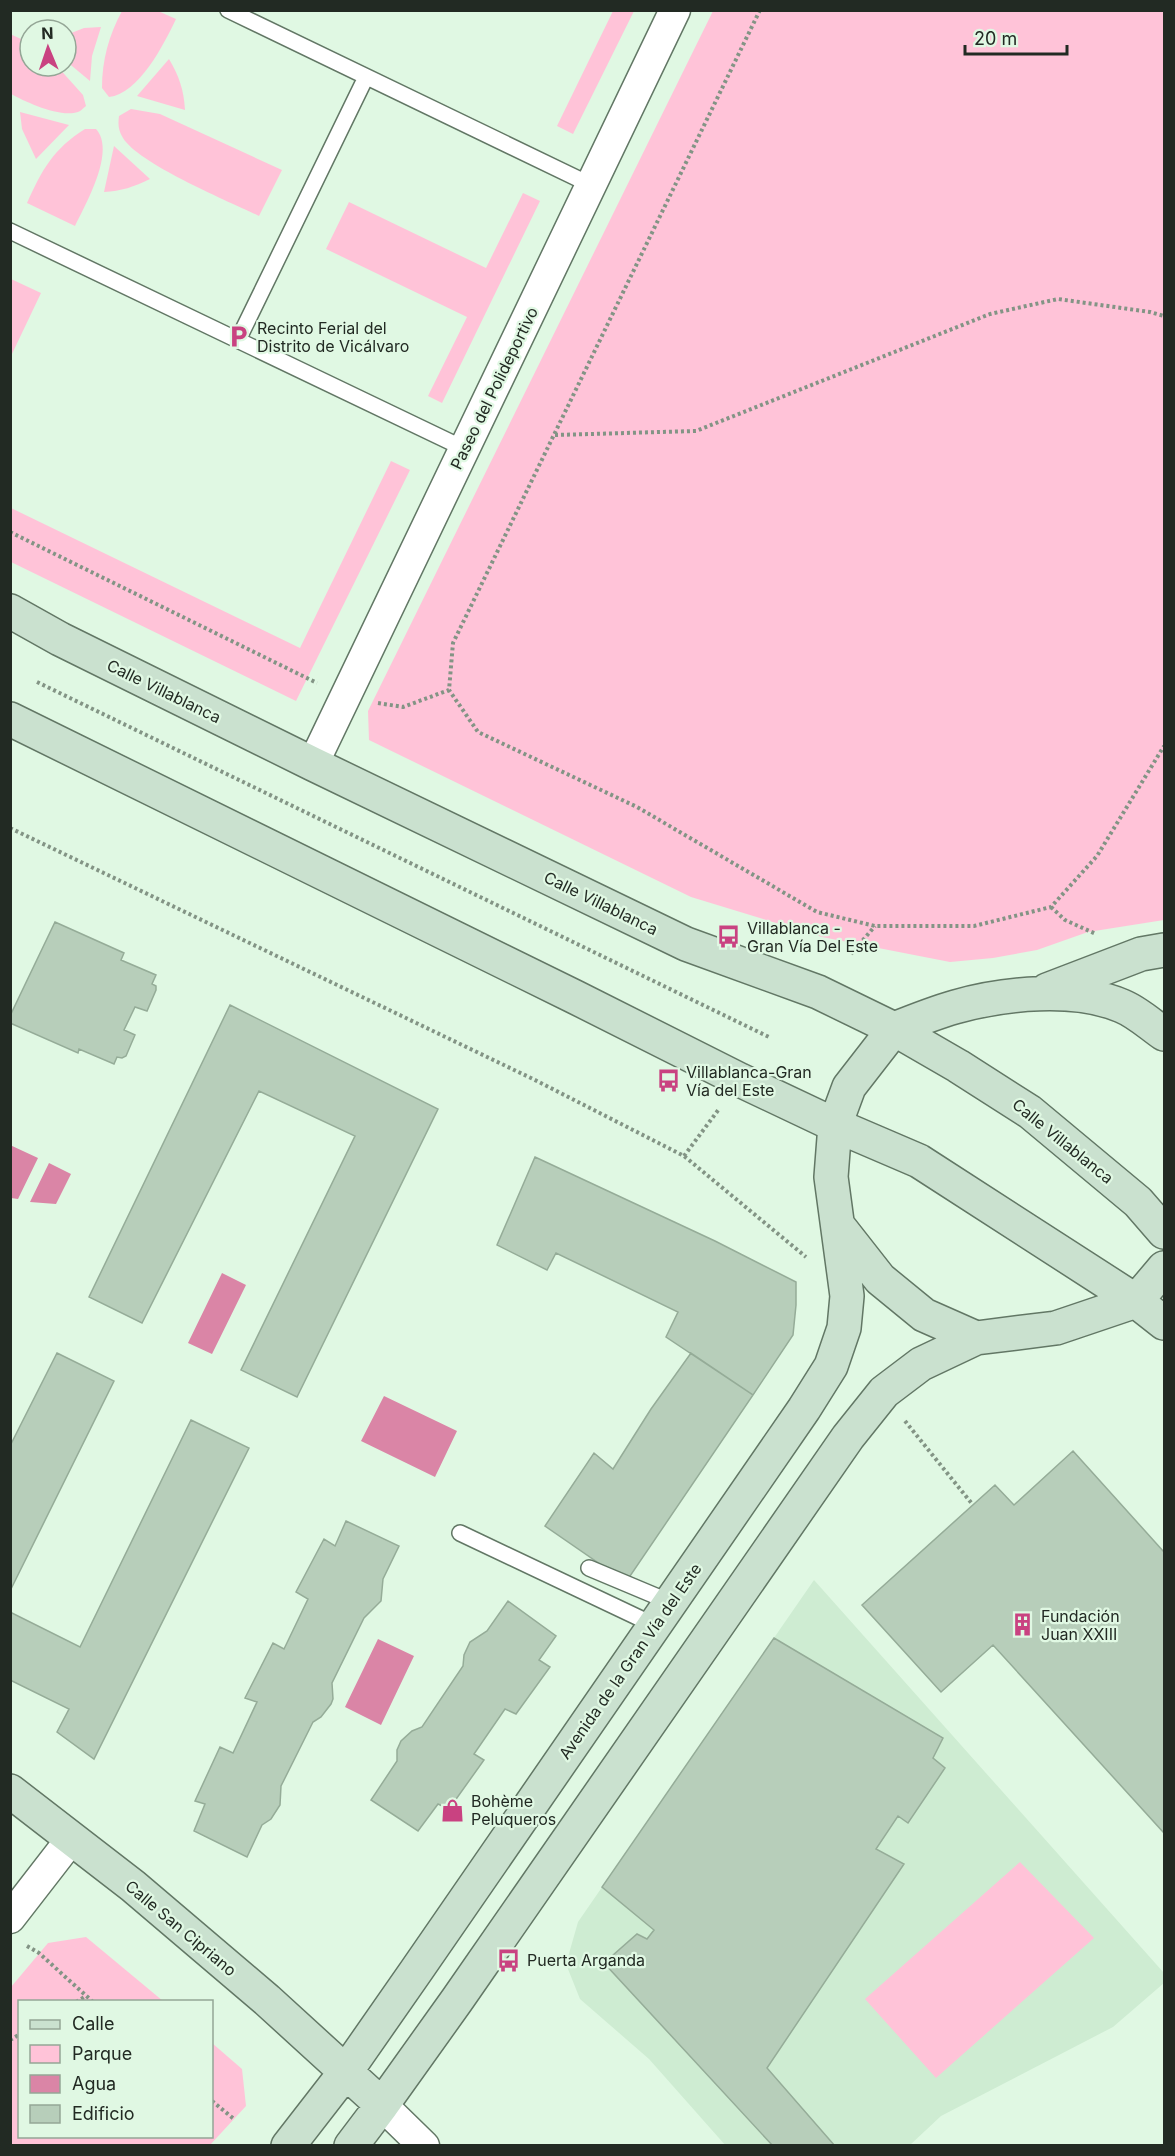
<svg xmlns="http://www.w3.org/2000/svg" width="1175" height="2156" viewBox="0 0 1175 2156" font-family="Inter,sans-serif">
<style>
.built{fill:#ceecd2}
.green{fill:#ffc3d8}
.water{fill:#da85a6}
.building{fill:#b7ceba;stroke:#95ac98;stroke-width:1.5}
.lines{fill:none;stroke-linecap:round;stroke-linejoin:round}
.lane-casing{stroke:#627765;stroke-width:18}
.street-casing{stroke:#627765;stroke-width:33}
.secondary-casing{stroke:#627765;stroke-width:36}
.path{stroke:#839485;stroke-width:4;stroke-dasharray:3 3;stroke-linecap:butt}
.lane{stroke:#fff;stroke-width:15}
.street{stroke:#fff;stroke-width:30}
.secondary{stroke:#cae1cf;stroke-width:33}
.labels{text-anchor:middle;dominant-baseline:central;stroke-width:4.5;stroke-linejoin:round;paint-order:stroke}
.poi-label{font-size:16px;fill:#222a23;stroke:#e0f8e3;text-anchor:start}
.street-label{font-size:16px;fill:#222a23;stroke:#e0f8e3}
</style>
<rect width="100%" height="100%" fill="#e0f8e3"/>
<path class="built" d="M814 1580 1164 1973V1983L1113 2027 941 2116 910 2145 726 2146 649 2059 580 1999 566 1964 578 1922Z"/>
<path class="green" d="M122 11H158L176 19C164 44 139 94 109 97L102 88C102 60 109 35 122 11Z
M613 11H634L573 134 557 126Z
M713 11H1164V920L1088 932 1037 950 993 958 950 962 822 937 691 897 369 740 368 711Z
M101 27 92 56 90 81 66 61V35L84 28Z
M10 34 30 43V66H57L83 95 86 106C83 108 81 111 78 112 60 118 26 102 11 94Z
M169 59C179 76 184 90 185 110L137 96Z
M131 109 160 114 282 170 259 216C228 201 139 164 123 138 118 130 118 124 119 116Z
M20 112 69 125 36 159 22 129Z
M85 129H96C116 151 86 203 75 226L27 203C42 170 53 149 85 129Z
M114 146 150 179C134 187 121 191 104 192Z
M523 193 540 201 442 403 428 396 467 317 326 249 349 202 486 268Z
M11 279 41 293 11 356Z
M391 461 410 470 296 701 11 562V508L300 648Z
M1020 1862 1094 1938 936 2078 865 1999Z
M86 1937 163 2001 20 2002V2136H212V2043L242 2069 246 2106 210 2145H11V1987L48 1943Z"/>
<path class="water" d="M10 1145 38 1158 18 1199 11 1198Z
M49 1163 71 1174 56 1204 30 1202Z
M222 1273 246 1285 212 1354 188 1343Z
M384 1396 457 1431 435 1477 361 1441Z
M378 1639 414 1656 381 1725 345 1707Z"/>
<path class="building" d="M55 922 124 953 121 960 156 975 152 984 156 986V990L147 1011 135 1007 124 1030 135 1035 126 1056 122 1058 117 1057 114 1064 79 1049 78 1053 10 1023V1016Z
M230 1005 438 1109 297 1397 241 1370 355 1136 259 1091 142 1323 89 1297Z
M535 1157 715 1241 796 1282V1305L793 1335 753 1395 666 1337 678 1312 556 1253 547 1270 497 1245Z
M57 1353 114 1381 10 1591V1446Z
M691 1353 753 1395 626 1582 545 1526 594 1453 613 1469 651 1409Z
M191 1420 249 1448 94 1759 57 1732 69 1709 10 1680V1612L80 1647Z
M1073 1451 1164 1552V1833L993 1645 941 1692 862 1605 995 1485 1014 1505Z
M346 1521 399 1546 383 1579 381 1601 364 1618 332 1683 333 1699 331 1704 321 1717 313 1722 281 1786 280 1805 271 1819 262 1825 247 1857 194 1831 205 1804 195 1801 220 1747 233 1753 257 1702 245 1698 273 1643 284 1649 308 1599 296 1592 324 1539 335 1546Z
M508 1601 556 1636 539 1660 550 1667 516 1714 505 1709 474 1754 484 1760 449 1809 438 1804 418 1831 371 1800 397 1761V1750L401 1741 412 1731 422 1727 463 1666 464 1655 470 1642 487 1631Z
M774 1638 943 1738 933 1758 945 1768 908 1823 898 1816 876 1849 904 1864 767 2068 835 2146H773L604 1963 637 1934 647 1939 654 1930 602 1887Z"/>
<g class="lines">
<defs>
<path id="lane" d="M228 10 591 185
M10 231 465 449
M238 340 366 77
M460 1533 654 1625
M589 1568 670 1602"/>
<path id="street" d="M313 764 675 10
M10 1918 72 1838
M382 2105 424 2146"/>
<path id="secondary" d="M10 611 60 639 313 764 686 944 818 992 894 1029 958 1066 1030 1112 1138 1202 1164 1232
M10 719 575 997 740 1080 835 1125 919 1161 1136 1301 1164 1323
M1047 990 1141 954 1164 950
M894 1029C914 1021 934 1013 955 1007 1004 993 1075 986 1122 1006 1137 1012 1151 1025 1164 1034
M840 1228 880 1279 924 1315 976 1338
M10 1791 133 1886 267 2000 382 2105
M288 2146 347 2070 416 1971 804 1409 831 1366 844 1328 847 1296 831 1177 835 1125 849 1087 894 1029
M351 2146 382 2105 457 2000 848 1437 884 1392 921 1364 976 1338 1056 1328 1136 1301 1164 1268"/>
</defs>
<use href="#lane" class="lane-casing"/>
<use href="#street" class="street-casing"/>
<use href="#secondary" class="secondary-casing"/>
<path class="path" d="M760 10 453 643 449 690 478 732 637 807 817 912 875 926H974L1051 907 1097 856 1164 746
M555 435 696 431 990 314 1058 299 1150 312 1164 316
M10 532 317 683
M37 682 771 1038
M378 703 403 707 449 690
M10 828 533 1079 684 1156 806 1257
M1051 907 1065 920 1096 934
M851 954 875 926
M684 1156 719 1109
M905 1421 973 1505
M27 1946 39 1953 93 2002
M76 2002 86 1996
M10 2040 20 2034
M212 2101 234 2119"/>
<use href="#lane" class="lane"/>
<use href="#street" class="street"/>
<use href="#secondary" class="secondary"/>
</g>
<defs>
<symbol id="parking-bare" viewBox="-9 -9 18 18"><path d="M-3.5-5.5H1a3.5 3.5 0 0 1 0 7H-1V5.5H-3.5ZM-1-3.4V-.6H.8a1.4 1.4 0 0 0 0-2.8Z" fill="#c94281" stroke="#e0f8e3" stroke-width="2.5" paint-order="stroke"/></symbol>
<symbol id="bus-bare" viewBox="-9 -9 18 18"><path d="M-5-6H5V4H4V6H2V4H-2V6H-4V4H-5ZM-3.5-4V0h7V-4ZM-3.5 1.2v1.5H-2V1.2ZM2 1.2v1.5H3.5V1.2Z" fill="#c94281" stroke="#e0f8e3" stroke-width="2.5" paint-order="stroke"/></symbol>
<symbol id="building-bare" viewBox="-9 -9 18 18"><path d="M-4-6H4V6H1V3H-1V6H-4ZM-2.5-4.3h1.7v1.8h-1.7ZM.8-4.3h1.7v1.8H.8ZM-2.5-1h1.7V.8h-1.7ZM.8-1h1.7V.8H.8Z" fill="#c94281" stroke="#e0f8e3" stroke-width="2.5" paint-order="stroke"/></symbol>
<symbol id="shop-bare" viewBox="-9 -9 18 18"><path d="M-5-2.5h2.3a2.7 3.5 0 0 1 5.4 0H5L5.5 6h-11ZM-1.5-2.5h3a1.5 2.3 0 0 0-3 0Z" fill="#c94281" stroke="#e0f8e3" stroke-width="2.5" paint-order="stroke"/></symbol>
</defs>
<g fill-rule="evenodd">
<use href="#parking-bare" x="222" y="320" width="33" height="33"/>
<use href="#bus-bare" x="712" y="920" width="33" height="33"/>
<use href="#bus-bare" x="652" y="1064" width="33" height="33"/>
<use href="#building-bare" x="1006" y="1608" width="33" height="33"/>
<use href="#shop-bare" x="436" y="1794" width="33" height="33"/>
<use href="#bus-bare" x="492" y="1944" width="33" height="33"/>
</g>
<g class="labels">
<g class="poi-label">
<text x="257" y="328">Recinto Ferial del<tspan x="257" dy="18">Distrito de Vicálvaro</tspan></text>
<text x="747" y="928">Villablanca -<tspan x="747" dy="18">Gran Vía Del Este</tspan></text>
<text x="686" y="1072">Villablanca-Gran<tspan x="686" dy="18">Vía del Este</tspan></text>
<text x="1041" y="1616">Fundación<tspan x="1041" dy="18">Juan XXIII</tspan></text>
<text x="471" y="1801">Bohème<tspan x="471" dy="18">Peluqueros</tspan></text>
<text x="527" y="1960">Puerta Arganda</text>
</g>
<g class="street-label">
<text transform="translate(494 388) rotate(-64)">Paseo del Polideportivo</text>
<text transform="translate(164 691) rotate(26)">Calle Villablanca</text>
<text transform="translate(601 903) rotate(26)">Calle Villablanca</text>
<text transform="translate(1063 1141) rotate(39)">Calle Villablanca</text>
<text transform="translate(630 1661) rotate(-55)">Avenida de la Gran Vía del Este</text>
<text transform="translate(181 1928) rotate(40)">Calle San Cipriano</text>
</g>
</g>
<rect width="1175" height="2156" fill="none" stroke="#222a23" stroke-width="24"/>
<rect x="18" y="2000" width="195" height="138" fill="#e0f8e3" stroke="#94a696" stroke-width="1.5"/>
<rect x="30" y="2020" width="30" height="9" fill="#cae1cf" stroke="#94a696" stroke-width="1.5"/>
<text x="72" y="2030" font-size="18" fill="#222a23">Calle</text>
<rect x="30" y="2045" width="30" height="18" fill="#ffc3d8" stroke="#94a696" stroke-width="1.5"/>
<text x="72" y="2060" font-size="18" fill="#222a23">Parque</text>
<rect x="30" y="2075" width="30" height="18" fill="#da85a6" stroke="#94a696" stroke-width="1.5"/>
<text x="72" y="2090" font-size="18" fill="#222a23">Agua</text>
<rect x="30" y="2105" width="30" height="18" fill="#b7ceba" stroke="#94a696" stroke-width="1.5"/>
<text x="72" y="2120" font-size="18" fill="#222a23">Edificio</text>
<g transform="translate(48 48) rotate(358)"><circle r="28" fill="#e0f8e3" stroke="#94a696" stroke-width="1.5"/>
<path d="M0-4.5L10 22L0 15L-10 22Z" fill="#c94281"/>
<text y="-9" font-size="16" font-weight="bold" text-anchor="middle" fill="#222a23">N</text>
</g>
<path d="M965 45v9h102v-9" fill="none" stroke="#222a23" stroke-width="3"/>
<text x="974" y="45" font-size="18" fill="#222a23" stroke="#e0f8e3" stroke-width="4.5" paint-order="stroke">20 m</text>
</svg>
